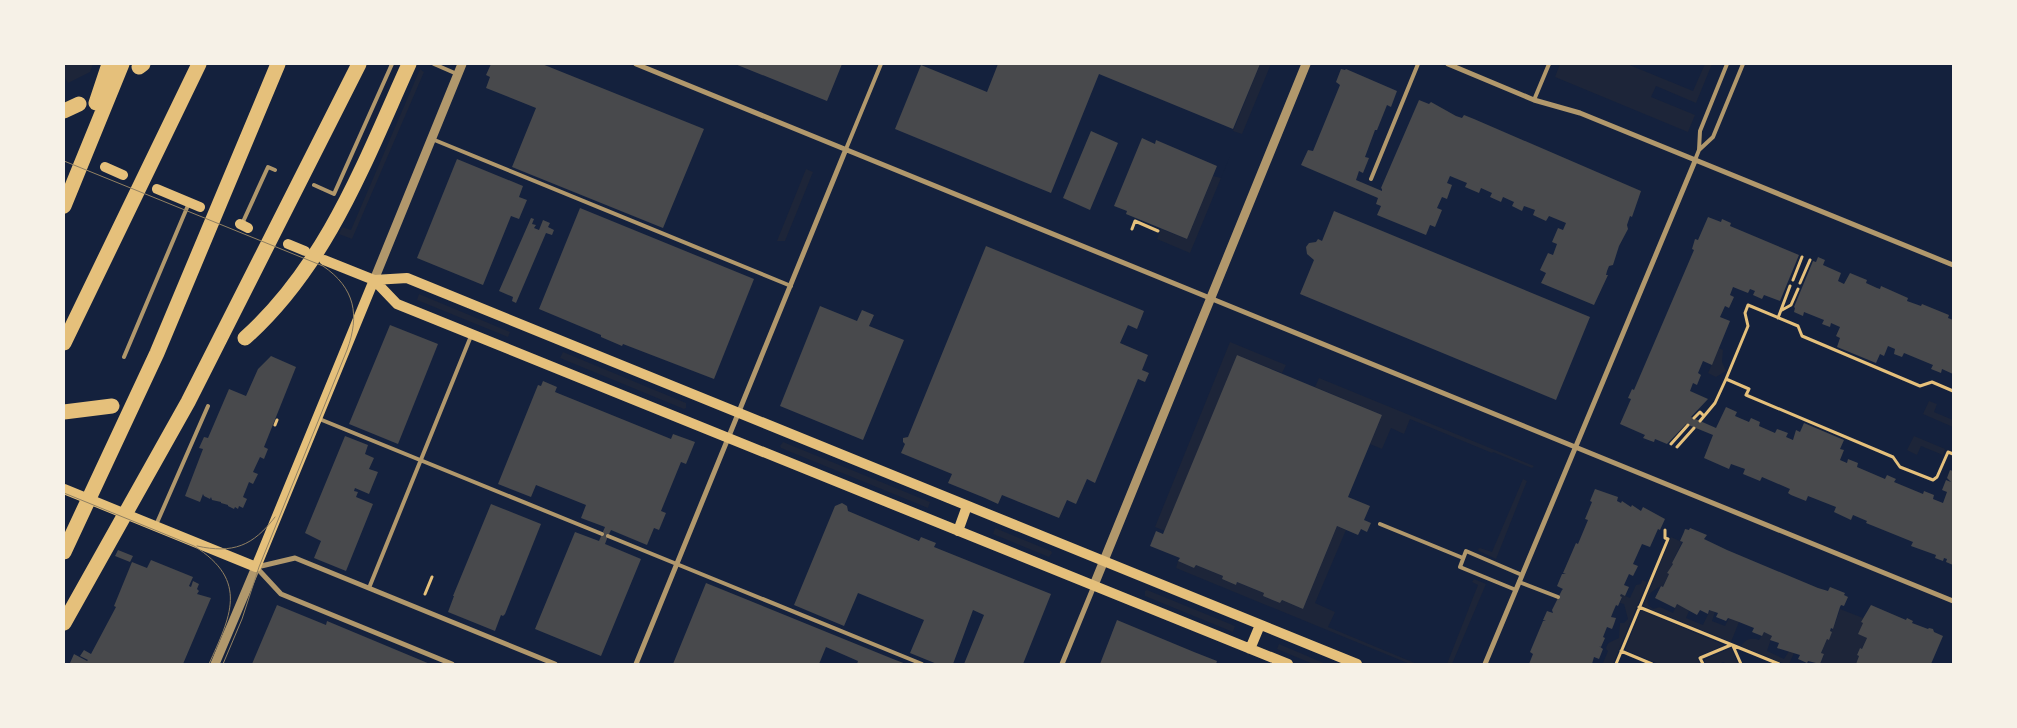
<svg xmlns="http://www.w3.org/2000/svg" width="2017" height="728" viewBox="0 0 2017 728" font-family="Jost,sans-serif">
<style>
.green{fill:#1d2539}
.building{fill:#48494c}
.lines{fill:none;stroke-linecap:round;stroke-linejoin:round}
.path{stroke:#e5c07b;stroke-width:3}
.service{stroke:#b1986c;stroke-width:4}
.minor{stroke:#b1986c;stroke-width:5}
.tertiary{stroke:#b1986c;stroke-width:9}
.secondary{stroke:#e5c07b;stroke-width:10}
.motorway{stroke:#e5c07b;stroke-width:15}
.tram{stroke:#918062;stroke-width:1}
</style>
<rect width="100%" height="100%" fill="#14213d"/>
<path class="green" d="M64 64H93L90 72 68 83 64 76Z
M1260 64H1271L1242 134 1233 131Z
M1560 64H1627L1693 91 1705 64H1712L1696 103 1656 86 1651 97 1695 115 1688 132 1555 77Z
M420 69 424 72 352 239 339 234 342 227 351 230Z
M1230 156 1190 253 1157 239 1161 229 1187 239 1213 176 1221 178Z
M806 169 813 172 785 241H777Z
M419 294 510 332 508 337 417 300Z
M1230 342 1286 365 1282 373 1237 355 1165 531 1155 527Z
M1719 348 1723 350 1722 362 1726 371 1716 377 1708 373Z
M563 352 686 403V408L684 409 560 358Z
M1319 378 1534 466 1532 468 1493 452 1492 453 1410 419 1404 434 1391 428 1382 449 1370 444 1382 415 1315 387Z
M1929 401 1937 404 1934 412 1953 420V427L1923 414Z
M1914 436 1945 449 1943 455 1921 446 1917 455 1907 450Z
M783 442 930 502 928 508 781 448 780 446Z
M1523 479 1527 481 1496 559 1479 551 1478 549 1480 548 1492 552Z
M1337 526 1346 530 1315 603 1335 612 1328 627 1417 664H1410L1176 568 1178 561 1194 568 1196 565 1223 576 1222 579 1236 585 1237 582 1264 593 1263 596 1280 603 1282 600 1303 609Z
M995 528 1051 551 1052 553 1049 557 993 534Z
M1671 537 1682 542 1672 563 1673 564 1667 573 1669 574 1663 587 1661 586C1653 591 1646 593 1648 605L1653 609 1660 607 1673 613 1677 604 1687 608V610L1689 611 1686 618 1703 625 1710 610 1715 612 1712 621 1725 626 1729 618 1739 622 1731 642 1643 606Z
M1474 579 1486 584 1452 664H1447L1478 585 1472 582Z
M1642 580 1647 582 1613 664 1603 663 1608 651 1606 649C1607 641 1612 642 1619 638L1620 623H1624L1628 619 1624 604 1620 603 1622 597 1620 596 1621 594 1630 598 1636 585 1641 584Z
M1147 590 1235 626 1233 632 1145 596V591Z
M1840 609 1863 618 1861 622 1863 623 1859 634 1867 638 1862 649 1860 648 1857 655 1859 656 1856 664H1820L1824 655 1821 653 1827 639H1829L1832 632 1830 631 1833 629Z
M1641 610 1724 645 1697 657 1700 664H1659L1625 650Z
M1764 632 1772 636 1767 651 1784 659 1789 651 1794 653 1789 664H1785L1741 646C1745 639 1752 637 1759 640Z
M1279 644 1326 664H1313L1277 649Z
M1731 648 1738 664H1727L1723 662 1719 664H1706L1704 660Z"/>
<path class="building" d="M491 64H542L704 129 663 228 512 167 536 108 486 88 490 77 486 75Z
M735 64H842L827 101Z
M998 64H1260L1233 129 1099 74 1051 193 895 129 921 65 987 92Z
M1341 69 1345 70 1346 69 1397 91 1391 107 1387 105 1377 130H1375L1365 157 1369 158 1363 173 1359 171 1356 180 1382 191V189L1381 188 1419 100 1429 104 1431 102 1456 116 1462 118 1464 115 1474 119 1641 191 1632 217 1630 216 1627 225 1628 229 1619 246 1613 265 1609 266 1607 271 1606 275H1608L1594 305 1541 283 1546 273 1540 270 1548 253 1553 255 1557 244 1552 242 1558 228 1563 230 1566 223 1549 216 1546 221 1533 215 1535 210 1524 206 1522 211 1512 206 1514 202 1503 197 1501 202 1490 197 1492 193 1481 188 1479 193 1465 187 1467 183 1450 176 1447 183 1452 185 1447 199 1442 197 1437 208 1442 210 1435 227 1430 225 1426 235 1377 215 1381 206 1376 204 1378 198 1301 165 1308 150 1313 151 1340 85 1336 82Z
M1091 131 1118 143 1090 210 1063 198Z
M1142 138 1155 144 1156 140 1217 166 1187 239 1126 214 1127 211 1114 206Z
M457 159 523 186 519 197 527 200 519 219 511 216 483 285 417 258Z
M580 208 754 279 714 379 623 344 622 346 601 337V335L539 309Z
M1334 211 1590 317 1556 400 1300 294 1314 260 1307 254 1306 247 1309 243 1316 242 1318 239 1322 241Z
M1708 217 1721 222 1722 219 1731 223 1730 226 1799 255 1780 301 1764 295 1762 299 1753 295 1755 291 1750 289 1748 293 1733 287 1730 295 1734 297 1729 308 1725 306 1720 317 1730 321 1712 365 1703 361 1698 373 1701 375 1697 385 1693 383 1690 391 1708 399 1691 417 1716 428 1726 407 1737 412 1735 416 1749 422 1751 418 1760 422 1759 426 1775 433 1777 429 1788 433 1786 437 1793 440 1796 430 1800 432 1804 423 1844 440 1840 449 1844 450 1840 460 1847 463 1848 459 1858 463 1857 467 1885 479 1887 475 1896 479 1894 482 1923 494 1924 491 1934 495 1933 499 1943 503 1947 492 1942 490 1946 480 1951 482 1947 478 1950 470 1953 471V565L1946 562 1947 559 1944 558 1943 561 1935 558 1936 555 1911 546 1913 542 1866 523 1867 521 1853 515 1851 520 1834 512 1836 507 1808 496 1806 501 1791 495 1788 493 1790 489 1762 477 1760 481 1743 474 1745 469 1731 464 1729 469 1704 458 1713 435 1686 424 1667 444 1655 439 1654 442 1651 441 1643 438 1645 435 1620 424 1631 399 1628 398 1632 389 1634 390 1694 250 1692 249 1695 239 1698 240Z
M531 218 534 219 532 224 536 225 534 228 539 230 543 220 550 223 548 227 554 230 552 235 546 233 516 303 512 301 513 297 499 291Z
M986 246 1144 311 1137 329 1128 325 1120 343 1148 355 1142 370 1149 373 1145 382 1138 379 1095 483 1087 479 1076 504 1067 500 1059 518 1002 495 998 504 985 498 948 483 952 474 901 453 905 444 903 442V438L908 437Z
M1818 257 1825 260 1823 265 1841 273 1838 281 1844 284 1850 273 1867 280 1866 283 1877 288 1880 289 1881 286 1908 298 1907 301 1921 306 1922 304 1949 315 1948 318 1953 320V374L1942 369 1941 373 1931 369 1933 365 1904 353 1902 357 1894 354 1895 349 1888 346 1884 356 1880 354 1876 363 1837 347 1840 338 1836 336 1840 327 1831 323 1830 327 1822 324 1824 320 1804 312 1803 316 1794 312 1795 308 1794 307 1813 261 1816 262Z
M820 306 857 321 862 310 874 315 869 326 904 340 863 440 780 406Z
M390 325 438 344 398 444 349 424Z
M1237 355 1382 415 1348 497 1370 506 1364 520 1371 523 1367 532 1361 529 1358 535 1337 526 1303 609 1282 600 1280 603 1263 596 1264 593 1237 582 1236 585 1222 579 1223 576 1196 565 1194 568 1178 561 1180 558 1150 546 1156 531 1163 534Z
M271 356 296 367 264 447 268 449 264 459 260 457 253 472 258 474 253 484 249 482 243 497 247 499 243 508 239 506 238 509 235 507 234 509 228 506V505L221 503V502L212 500 211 497 210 499 204 496 203 494 200 502 185 496 203 449 199 448 204 437 208 438 229 389 246 396 258 369Z
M543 381 557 387 555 392 671 439 673 434 695 442 686 464 681 462 661 511 666 513 659 530 654 528 647 545 611 530 608 536 605 544 641 559 601 656 535 629 575 532 599 541 605 527 581 518 586 505 536 485 531 497 498 484 538 385 541 386Z
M345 436 368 445 365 454 374 458 369 469 378 472 369 494 355 488 354 491 358 492 356 497 373 504 346 571 314 558 321 541 305 533Z
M1595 489 1618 497 1617 501 1621 503 1622 501 1631 507 1632 505 1641 511 1643 507 1665 519 1660 530 1658 529 1650 547 1642 544 1633 564 1638 566 1633 576 1629 574 1624 585 1629 587 1625 596 1621 594 1620 596 1622 597 1618 606 1616 605 1613 612 1611 617 1616 618 1614 624 1612 629 1607 627 1603 637 1605 638 1601 647 1599 646 1603 649 1599 659 1594 657 1592 664H1529L1533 654 1530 652 1543 621H1546L1543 620 1547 611 1553 613 1552 610 1562 590 1563 589 1557 586 1562 574H1566L1563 573 1576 543 1578 544 1588 520 1585 519 1592 502 1590 501Z
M842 503 847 506 848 511 919 541 921 537 936 543 934 547 1051 594 1023 664H964L984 615 973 610 953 664H937L910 653 924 620 858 593 844 626 794 605 835 506Z
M491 504 541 524 505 614 503 616 501 615 495 631 448 612 454 596H453Z
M1690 528 1707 535 1704 539 1727 550 1818 588 1828 591 1830 587 1845 593 1844 595 1848 597 1844 606 1841 605 1840 607 1833 629 1831 628 1830 631 1832 632 1829 640 1827 639 1821 653 1824 654 1820 664 1808 661 1807 663 1798 659 1800 655 1777 648 1779 643 1770 640 1772 636 1764 632 1762 636 1752 632 1754 628 1739 622 1728 618 1726 621 1716 617 1718 613 1709 610 1708 614 1700 610 1697 615 1677 604 1675 608 1655 598 1661 586 1663 587 1669 574 1667 573 1673 564 1672 563 1683 542 1680 541 1684 532 1685 529 1689 530Z
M118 550 133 556 130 562 115 556Z
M151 560 193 577 189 586 191 587 193 581 199 584 197 589 199 591 197 594 211 598 183 664H73L70 663 74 654 87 661 88 660 80 656 84 650 91 654 116 607 114 606 132 562 147 568Z
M706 583 893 659 906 664H857L858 661 826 647 819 664H673Z
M277 605 326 625 327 621 430 664H252Z
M1871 605 1906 620 1907 618 1913 621 1912 623 1928 629 1929 628 1933 629 1934 632 1943 636 1931 664H1856L1859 656 1857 655 1860 648 1862 649 1867 638 1858 634 1863 623 1861 622Z
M1117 620 1194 652 1217 661 1216 664H1100Z"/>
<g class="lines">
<path class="path" d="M1132 229 1135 221 1158 231
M1793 280 1802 257
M1800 283 1810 260
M1782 310 1791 305 1798 289
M1778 318 1790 286
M1953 391 1932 382 1920 386 1802 336 1798 326 1748 305 1745 313 1748 326 1726 379 1749 389 1746 395 1893 457 1900 467 1933 480 1937 477 1948 452 1953 454
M1694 418 1700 412 1704 416
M1700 421 1715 403 1726 379
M275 425 277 420
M1671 444 1688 425
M1677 447 1694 428
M425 594 432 577
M1639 607 1779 664
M1733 646 1741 664
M1621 651 1652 664
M1616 664 1668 539 1665 538V530
M1703 664 1700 658 1731 645"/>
<path class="service" d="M434 64 457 74
M1534 100 1549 64
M432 139 791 286
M846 149 881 64
M1699 150 1713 137 1743 64
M1695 160 1699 150 1700 131 1727 64
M1371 179 1418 64
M314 185 334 194 392 64
M242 224 268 167 275 170
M124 357 189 203
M317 418 602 534
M1380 524 1463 558
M156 525 208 406
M608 536 922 664
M1519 582 1558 597
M369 588 471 336
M1516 590 1460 567 1466 551 1522 575"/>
<path class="minor" d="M636 64 1953 601
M1448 64 1534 100 1580 113 1953 265
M256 567 281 594 452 664
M257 567 295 558 555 664
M636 664 846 149
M1062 664 1094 586
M1485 664 1695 161"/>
<path class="tertiary" d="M374 280 462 64
M1094 585 1306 64
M215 664 256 567"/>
<path class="secondary" d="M105 167 123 175
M157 189 200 207
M240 224 248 228
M288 244 305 251
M324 260 374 280 397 304 1288 664
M374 280 407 278 1357 664
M64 489 256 567 374 280
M958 531 967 506
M1250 649 1260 625"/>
<path class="motorway" d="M139 67 143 64
M96 103 109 64
M64 111 79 104
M64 206 122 64
M245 338C327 265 365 161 409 64
M64 343 199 64
M64 412 112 406
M64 552 157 353 278 64
M64 623 188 402 359 64"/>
<path class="tram" d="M64 161 323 266C355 288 360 315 347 350L259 567 242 619 223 664
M64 493 194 546C250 581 230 617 209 664
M197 546C233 554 253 546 275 517"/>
</g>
<rect width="2017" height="728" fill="none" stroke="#f6f1e7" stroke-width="130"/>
</svg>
